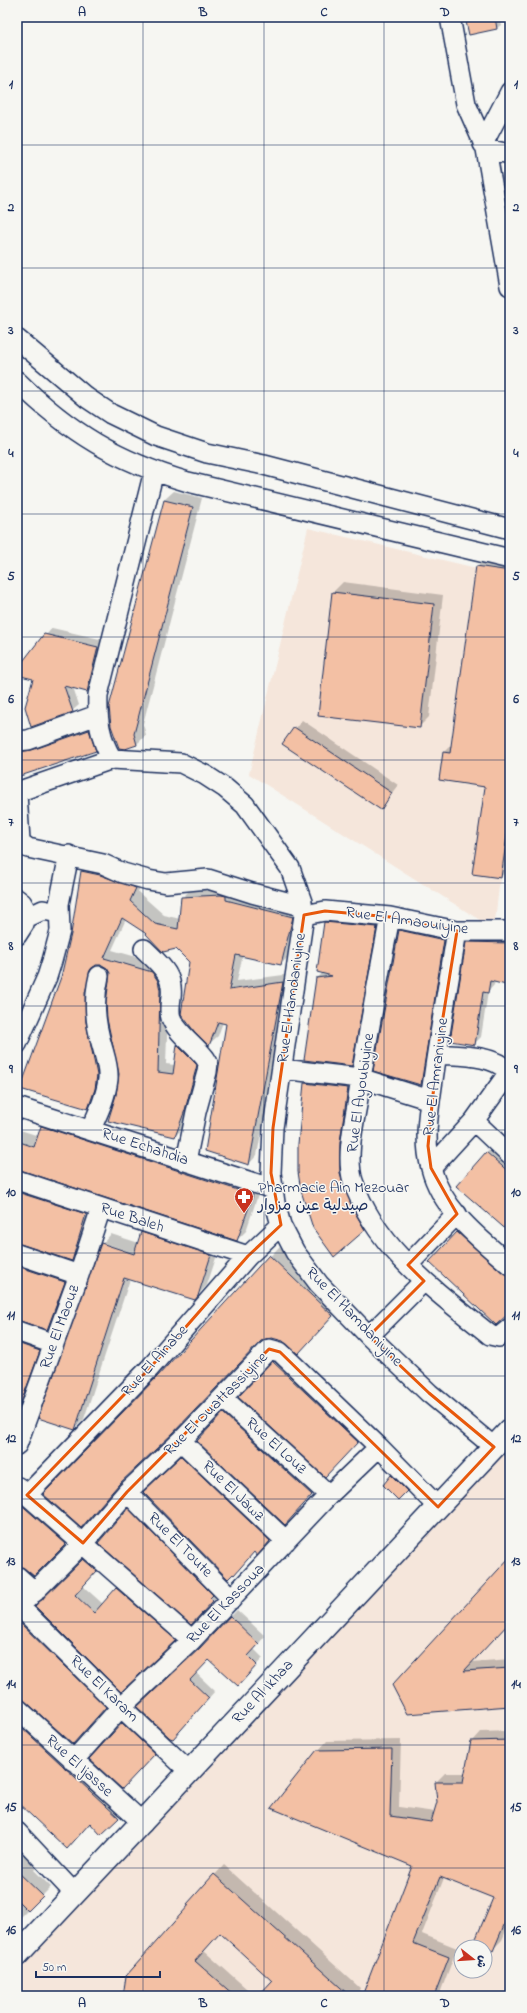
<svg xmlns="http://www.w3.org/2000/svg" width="527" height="2013" viewBox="0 0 527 2013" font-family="'Indie Flower','Playpen Sans Arabic',sans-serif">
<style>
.built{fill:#f5e6db;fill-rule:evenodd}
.shadow{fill:#0003}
.building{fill:#f3c0a4;stroke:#1b2f5e}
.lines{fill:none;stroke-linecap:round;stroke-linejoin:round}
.minor-casing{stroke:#1b2f5e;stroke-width:22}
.tertiary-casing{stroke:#1b2f5e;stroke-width:25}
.minor{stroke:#f6f6f2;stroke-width:19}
.tertiary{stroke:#f6f6f2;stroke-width:22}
.marked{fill:none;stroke:#e8590c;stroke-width:3;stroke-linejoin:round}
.grid{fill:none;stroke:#1b2f5e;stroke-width:1;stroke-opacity:0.55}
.labels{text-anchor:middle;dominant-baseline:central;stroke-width:3;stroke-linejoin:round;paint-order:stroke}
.street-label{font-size:16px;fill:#1b2f5e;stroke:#f6f6f2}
.poi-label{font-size:16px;fill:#1b2f5e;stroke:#f6f6f2;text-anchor:start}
.neatline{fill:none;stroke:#1b2f5e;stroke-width:1.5}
.grid-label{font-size:13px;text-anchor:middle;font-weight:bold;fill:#1b2f5e}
</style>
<rect width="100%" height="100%" fill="#f6f6f2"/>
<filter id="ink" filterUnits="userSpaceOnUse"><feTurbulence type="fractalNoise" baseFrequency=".025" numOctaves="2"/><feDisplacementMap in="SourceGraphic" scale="8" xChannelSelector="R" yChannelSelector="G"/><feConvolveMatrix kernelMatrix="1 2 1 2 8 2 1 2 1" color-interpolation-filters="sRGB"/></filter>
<g filter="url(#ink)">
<path class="built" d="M308 528 510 576V794L494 929 249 774Z
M510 1426V1996H17V1973ZM461 1947H485V1971H461Z"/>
<path class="shadow" d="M465 17H499L501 25 497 28Z
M174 491 202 498 143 724 146 735 136 745 125 748 164 500Z
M486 558 510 561V864L509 868 501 877 486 786 440 779 444 752 452 744 477 566Z
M343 582 443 595 429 717 419 727 319 716 333 592Z
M52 628 104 640 93 684 87 691 73 687 79 705 72 711 35 678 17 674V671Z
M302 720 398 785 380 808 284 744Z
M96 723 102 743 95 750 17 776V745Z
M91 862 144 879 138 892 164 915 180 919 182 898 191 889 230 886 301 908 290 955 281 964 243 955 237 981 291 974 257 1155 249 1164 227 1023 223 1022 218 1036 209 1044 190 961 176 948 146 932 126 919 112 950 161 964 169 980 166 1064 175 1065 178 1045 186 1037 205 1056 184 1127 175 1136 120 1074 111 973 107 967 98 964 93 984 106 1066 96 1100 87 1108 62 978 72 934 82 871Z
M335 913 386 918 361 1055 351 1065 317 978 323 973 325 923Z
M409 921 453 930 430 1074 421 1084 400 931Z
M474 936H510V985L495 981 494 985 488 992 481 1037 474 1044 467 942Z
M314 1074 357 1079 349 1132 374 1219 364 1229 299 1144 305 1083Z
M17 1104 24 1109 17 1128Z
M51 1118 261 1186 246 1231 237 1240 21 1169H17V1129L39 1136 42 1127Z
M492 1147 510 1163V1232L458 1186Z
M17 1176 95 1205 81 1251 72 1260 20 1242 17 1243Z
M151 1223 220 1246 207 1285 195 1298 130 1279 84 1419 74 1429 102 1244 111 1234 139 1243 142 1233Z
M464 1227 510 1268V1311L430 1262Z
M510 1242V1250L506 1246Z
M279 1247 341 1307 307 1344 272 1337 261 1340 126 1477 81 1527 158 1377Z
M17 1250 73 1273 56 1320 47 1329 17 1320Z
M17 1328 48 1342 17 1428Z
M283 1352 366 1432 335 1466 240 1397Z
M233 1404 321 1485 294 1514 198 1441Z
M190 1448 278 1532 265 1546 254 1551 152 1484Z
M394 1474 408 1488 398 1499 384 1485Z
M17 1482 75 1535 34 1575 20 1564H17Z
M138 1500 222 1591 201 1614 128 1509Z
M92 1551 105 1562 83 1586 103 1604 126 1580 184 1631 175 1640 37 1606Z
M510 1559V1621L472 1662 510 1659V1705L408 1713Z
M17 1606 114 1698 73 1743 20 1696H17Z
M237 1610 265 1636 254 1649 263 1658 244 1678 209 1659 196 1673 215 1691 179 1731 138 1707 204 1645Z
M17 1705 127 1808 101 1833 91 1822 76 1838 17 1801Z
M130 1716 161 1746 129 1780 122 1723Z
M510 1731V1922L502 1940 493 1949 495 1897 444 1878 422 1934 457 1948 439 1996H260L273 1981 220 1933 204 1951 255 1996H127L190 1905 188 1904 224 1865 360 1988 359 1990 364 1994 413 1866 318 1751 327 1741 401 1740 399 1807 435 1812 438 1802 436 1782 445 1773H466L472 1742 481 1732Z
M17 1848 37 1867 34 1870 51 1887 17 1921Z
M468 1990 484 1996H462Z"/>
<path class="building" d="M465 17H495L497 29 469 35Z
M164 500 193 507 134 734 137 745 125 749 119 748 111 726 109 707Z
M476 566 510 571V727L507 745 510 746V814L501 878 472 874 485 787 439 780 443 752 450 753Z
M332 592 434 604 420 728 318 716Z
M44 634 98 647 87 692 64 686 73 712 31 727 25 707 33 679 17 675V669Z
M294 727 392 793 381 810 282 744Z
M89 730 96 751 17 777V752L32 750Z
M81 871 100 875 136 888 130 901 155 924 178 929 181 897 221 895 226 896V900L293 917 281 965 236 955 229 990 283 982 249 1165 205 1151 226 1024 218 1022 209 1046 194 1031 181 1014 189 962 176 949 163 952 145 933 122 918 104 958 152 972 158 981 160 990 158 1072 173 1074 177 1045 197 1065 185 1110 175 1137 108 1121 116 1095 119 1074 107 1019 106 1003 110 973 107 968 102 965H96L91 969 85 993 86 1022 97 1075 95 1089 88 1109 20 1089 61 977 71 934Z
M324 922 377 927 352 1066 304 1060 316 978 332 976 317 972Z
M399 930 444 940 421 1085 373 1071Z
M466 942 510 943V986L490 981 488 993 483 992 475 1045 450 1041Z
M304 1083 348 1088 340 1142V1173L353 1209 365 1230 334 1257 313 1228 301 1191 298 1172V1144Z
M41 1126 253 1195 237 1241 17 1169V1141L34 1147Z
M486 1152 510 1173V1233L456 1186Z
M17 1192 86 1214 72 1261 17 1243Z
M141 1232 211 1255 198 1296 195 1300 124 1278 75 1430 38 1418 101 1243 134 1254Z
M457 1232 503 1273 510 1276V1312L496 1325 429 1262Z
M269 1255 333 1316 298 1354 283 1341 272 1338 266 1339 261 1341 173 1433 119 1484 81 1528 43 1494 157 1377Z
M17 1266 65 1282 47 1330 17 1320Z
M17 1343 40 1351 18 1411H17Z
M272 1361 358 1442 325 1477 238 1397Z
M223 1413 312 1495 285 1525 197 1441Z
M181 1456 270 1541 257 1556 254 1552 234 1575 233 1574 228 1579 143 1492Z
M391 1475 407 1491 398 1500 383 1485Z
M17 1501 66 1544 34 1576 24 1568 17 1565Z
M128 1508 213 1595 210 1598 213 1601 191 1625 98 1543Z
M510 1557V1622L464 1671 510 1668V1706L407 1714 392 1685Z
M83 1559 97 1571 75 1595 94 1613 116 1588 176 1640 121 1692 35 1606Z
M230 1616 259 1644 248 1656 257 1665 238 1686 209 1660 190 1680 209 1698 173 1739 170 1738 137 1707 200 1648Z
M17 1620 106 1707 73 1744 24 1700 17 1697Z
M17 1723 119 1818 101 1835 90 1823 67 1849 17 1802Z
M122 1723 155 1754 122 1789 89 1759Z
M510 1740V1911L493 1951 474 1943 493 1898 440 1877 413 1943 449 1957 434 1996H362L412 1866 271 1808 317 1750 392 1749 390 1816 431 1822 437 1802 435 1782H463L471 1741Z
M17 1871 43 1896 28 1911 17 1900Z
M214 1874 350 1996H258L272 1981 220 1933 195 1961 235 1996H123L126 1976 189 1905 187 1904Z"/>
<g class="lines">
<defs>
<path id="minor" d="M450 17 466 104 486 149 510 286
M483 144 510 92
M486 149 510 154
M17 339 87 398 111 414 156 436 207 453 264 465 510 529
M17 381C70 433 117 461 188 482L510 559
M17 741 28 740 97 715
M112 759C100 739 97 719 98 695L154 471
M17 792 112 759 181 763 205 775 225 788 245 805 290 868 302 902 304 915 273 1128 271 1173 275 1203 281 1225 295 1252 319 1284 369 1336 429 1393 494 1447
M17 794 20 840 21 843 28 848 103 864 123 873 148 880 166 883 208 879 252 893 302 906
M17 899 22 903 27 912 24 924 17 935
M304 915 325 911 390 917 457 931H510
M390 917C378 980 366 1042 357 1105 353 1127 346 1159 353 1181 375 1248 437 1292 490 1335L499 1337 510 1328
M26 918 43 910 59 913
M457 931C449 980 440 1030 433 1080 429 1108 423 1140 431 1168 442 1210 479 1238 510 1265
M144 949C159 964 174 974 171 997 170 1004 169 1012 171 1018 177 1033 195 1045 205 1058L208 1063 207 1072 196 1112 186 1161
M17 1044 47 977 52 961 60 931 59 904 69 855
M282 1069 360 1078 430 1100
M17 1107 273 1189
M474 1121 510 1155
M91 1129C98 1113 106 1097 108 1079 109 1068 105 1057 102 1046 95 1022 93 1001 99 976
M431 1168 474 1121 507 1075V1071C494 1054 457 1056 437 1054
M17 1180 248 1256
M17 1254 79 1275
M408 1265 457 1214
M17 1331 54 1344
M369 1336 424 1281
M223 1398 329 1495
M181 1441 286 1541
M17 1445 79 1275 101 1208
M18 1487 192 1640
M127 1492 232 1599
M27 1495 149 1369 248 1256 281 1225
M17 1576 35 1592
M19 1606 121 1707 189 1771
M17 1609 83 1543 127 1492 181 1441 269 1349 280 1352 379 1447 438 1507
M17 1708 143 1823
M73 1761 121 1707 192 1640 329 1495 379 1447
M17 1832 75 1894"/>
<path id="tertiary" d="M17 1955 510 1430"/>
</defs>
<use href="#minor" class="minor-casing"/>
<use href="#tertiary" class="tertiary-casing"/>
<use href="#minor" class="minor"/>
<use href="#tertiary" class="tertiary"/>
</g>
</g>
<path class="marked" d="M325 911 390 917 457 931 437 1054 428 1146 431 1168 457 1214 408 1265 424 1281 369 1336 429 1393 494 1447 438 1507 280 1352 269 1349 127 1492 83 1543 27 1495 149 1369 248 1256 281 1225 271 1173 273 1128 304 915Z"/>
<path class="grid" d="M143 17V1996M264 17V1996M384 17V1996M17 145H510M17 268H510M17 391H510M17 514H510M17 637H510M17 760H510M17 883H510M17 1006H510M17 1130H510M17 1253H510M17 1376H510M17 1499H510M17 1622H510M17 1745H510M17 1868H510"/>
<defs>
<symbol id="pharmacy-pin" viewBox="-11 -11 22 30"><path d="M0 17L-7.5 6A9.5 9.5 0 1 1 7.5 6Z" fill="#c8321e" stroke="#f6f6f2"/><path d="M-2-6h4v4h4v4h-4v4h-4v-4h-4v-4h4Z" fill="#fff"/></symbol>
</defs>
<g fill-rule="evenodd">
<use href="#pharmacy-pin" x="233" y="1186" width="22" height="30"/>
</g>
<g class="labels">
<g class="street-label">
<text transform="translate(407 921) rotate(8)">Rue El Amaouiyine</text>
<text transform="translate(292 998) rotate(-82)">Rue El Hamdaniyine</text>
<text transform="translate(436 1077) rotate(-83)">Rue El Amraniyine</text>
<text transform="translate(361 1093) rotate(-82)">Rue El Ayoubiyine</text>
<text transform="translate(145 1147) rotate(18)">Rue Echahdia</text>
<text transform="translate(132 1218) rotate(18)">Rue Baleh</text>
<text transform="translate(354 1317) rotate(46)">Rue El Hamdaniyine</text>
<text transform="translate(60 1327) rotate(-70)">Rue El Maouz</text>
<text transform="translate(155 1361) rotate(-48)">Rue El Ainabe</text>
<text transform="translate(216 1404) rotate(-45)">Rue El Ouattassiyine</text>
<text transform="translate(276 1446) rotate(42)">Rue El Louz</text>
<text transform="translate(233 1491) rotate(44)">Rue El Jawz</text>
<text transform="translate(180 1545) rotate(45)">Rue El Toute</text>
<text transform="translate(226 1604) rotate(-46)">Rue El Kassoua</text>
<text transform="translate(104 1689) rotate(44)">Rue El Karam</text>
<text transform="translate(263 1692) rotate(-47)">Rue Al Ikhaa</text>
<text transform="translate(79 1766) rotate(42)">Rue El Ijasse</text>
</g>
<g class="poi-label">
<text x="258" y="1188">Pharmacie Ain Mezouar<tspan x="258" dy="18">صيدلية عين مزوار</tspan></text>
</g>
</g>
<rect width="527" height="2013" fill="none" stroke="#f6f6f2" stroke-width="44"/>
<g transform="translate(473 1959) rotate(107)"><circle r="19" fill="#f6f6f2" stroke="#9ea6b7"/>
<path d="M0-3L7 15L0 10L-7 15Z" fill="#c8321e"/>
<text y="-6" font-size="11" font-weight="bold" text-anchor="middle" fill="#1b2f5e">ش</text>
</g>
<path d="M36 1971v6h124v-6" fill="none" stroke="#1b2f5e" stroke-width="2"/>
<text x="42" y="1971" font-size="12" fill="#1b2f5e" stroke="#f6f6f2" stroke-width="3" paint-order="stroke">50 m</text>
<rect x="22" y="22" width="483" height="1969" class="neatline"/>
<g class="grid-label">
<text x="82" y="16">A</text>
<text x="203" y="16">B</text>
<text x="324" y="16">C</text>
<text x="445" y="16">D</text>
<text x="11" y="88">1</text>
<text x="516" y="88">1</text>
<text x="11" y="211">2</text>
<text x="516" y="211">2</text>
<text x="11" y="334">3</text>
<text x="516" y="334">3</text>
<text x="11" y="457">4</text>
<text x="516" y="457">4</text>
<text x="11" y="580">5</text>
<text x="516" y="580">5</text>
<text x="11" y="703">6</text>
<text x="516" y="703">6</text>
<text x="11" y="826">7</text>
<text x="516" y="826">7</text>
<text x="11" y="950">8</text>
<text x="516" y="950">8</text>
<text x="11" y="1073">9</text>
<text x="516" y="1073">9</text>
<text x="11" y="1196">10</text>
<text x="516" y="1196">10</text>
<text x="11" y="1319">11</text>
<text x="516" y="1319">11</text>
<text x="11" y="1442">12</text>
<text x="516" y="1442">12</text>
<text x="11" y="1565">13</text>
<text x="516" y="1565">13</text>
<text x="11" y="1688">14</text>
<text x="516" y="1688">14</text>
<text x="11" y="1811">15</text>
<text x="516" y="1811">15</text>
<text x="11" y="1934">16</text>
<text x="516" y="1934">16</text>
<text x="82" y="2007">A</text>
<text x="203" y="2007">B</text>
<text x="324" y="2007">C</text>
<text x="445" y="2007">D</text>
</g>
</svg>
